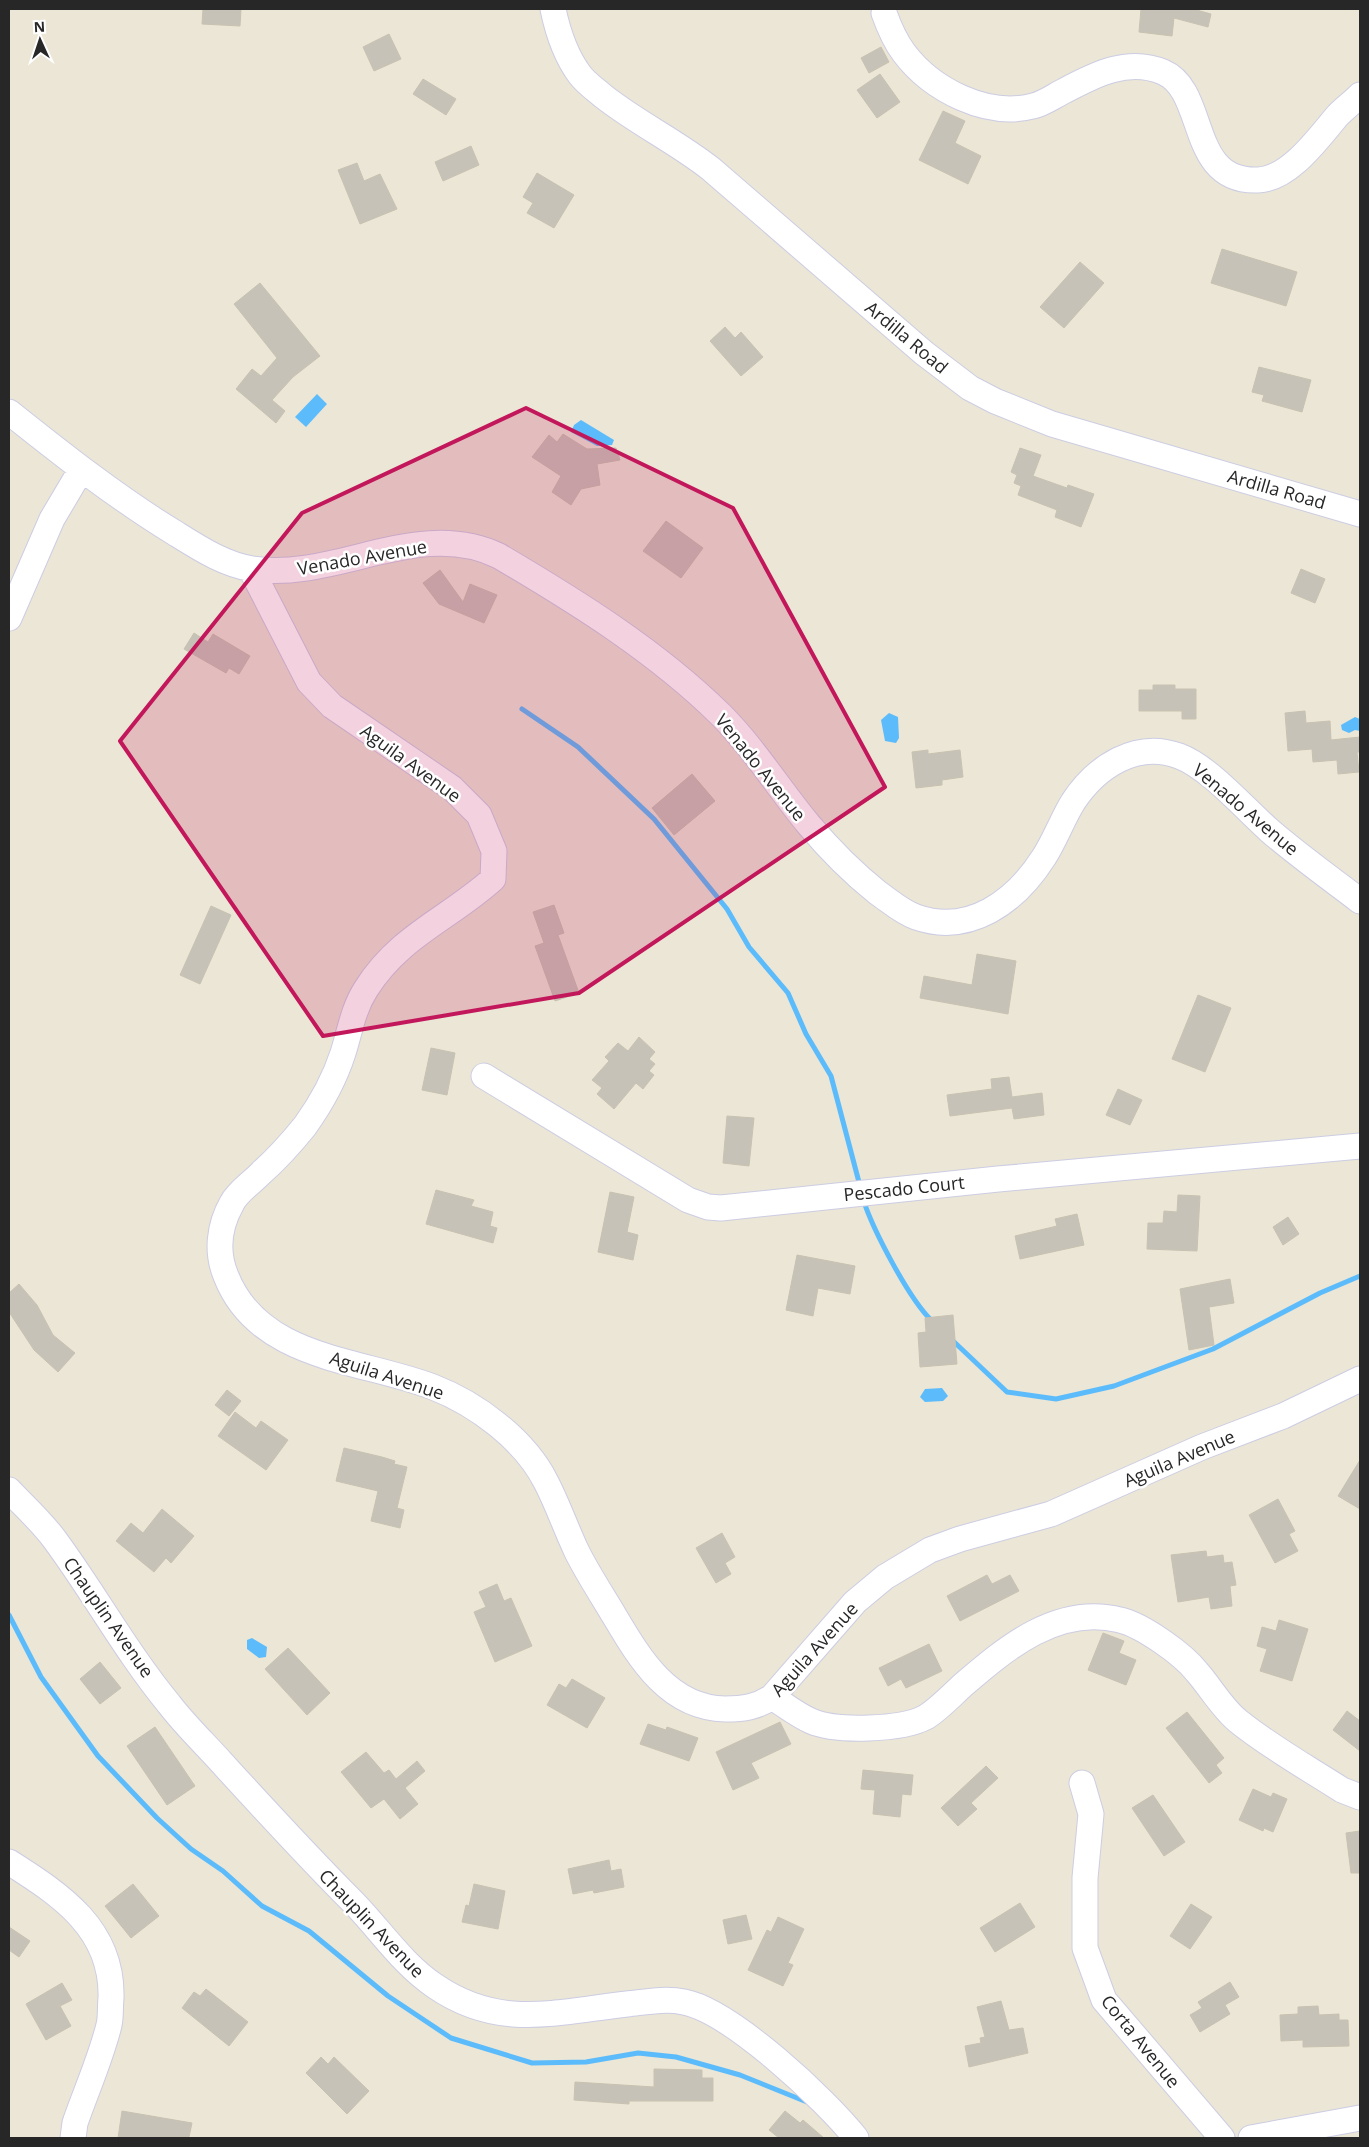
<svg xmlns="http://www.w3.org/2000/svg" width="1369" height="2147" viewBox="0 0 1369 2147" font-family="'Open Sans',sans-serif">
<style>
.water{fill:#5cbcfb}
.lines{fill:none;stroke-linecap:round;stroke-linejoin:round}
.stream{stroke:#5cbcfb;stroke-width:5}
.building{fill:#c7c2b7;stroke:#c7c2b0}
.minor-casing{stroke:#cccde3;stroke-width:27}
.minor{stroke:#fff;stroke-width:25}
.marked{fill:#c2185b;fill-opacity:0.2;stroke:#c2185b;stroke-width:4;stroke-linejoin:round}
.labels{text-anchor:middle;dominant-baseline:central;stroke-width:5;stroke-linejoin:round;paint-order:stroke}
.street-label{font-size:18px;fill:#272727;stroke:#fff}
</style>
<rect width="100%" height="100%" fill="#ece6d6"/>
<path class="water" d="M317 394 327 404 306 427 295 417Z
M581 420 614 440 612 445 597 446 571 432 574 425Z
M889 713 898 717 899 738 896 743 885 741 881 720Z
M1355 717 1360 719V731L1355 730 1349 733 1342 730 1341 725Z
M942 1388 948 1396 943 1401 925 1402 920 1397 925 1389Z
M252 1638 267 1647 266 1657 259 1658 247 1649V1640Z"/>
<g class="lines">
<path class="stream" d="M522 709 578 747 654 819 727 909 749 947 788 993 806 1034 831 1076 860 1186
M863 1199C873 1230 909 1299 932 1321
M951 1339 1007 1392 1056 1399 1114 1386 1213 1349 1320 1293 1360 1276
M9 1615 41 1677 98 1756 157 1818 191 1849 223 1871 262 1906 309 1931 388 1996 451 2038 532 2063 586 2062 638 2053 676 2057 740 2075 807 2102"/>
</g>
<path class="building" d="M203 9H241L240 26 202 24Z
M1141 9H1193L1211 14 1208 27 1174 18 1172 36 1139 32Z
M389 34 401 59 374 71 363 47Z
M881 47 889 62 869 73 861 58Z
M880 74 900 102 877 118 857 90Z
M423 79 456 99 446 115 413 94Z
M943 111 965 121 955 143 981 156 968 184 919 160Z
M471 146 479 165 443 181 435 162Z
M357 163 364 181 380 174 397 209 360 224 338 170Z
M537 173 574 195 554 228 527 213 533 203 523 197Z
M1222 249 1297 272 1286 306 1211 283Z
M1080 262 1104 283 1064 328 1040 307Z
M260 283 320 356 293 377 272 400 285 411 276 423 236 389 252 369 261 376 277 358 234 304Z
M725 327 735 338 741 332 763 357 741 376 710 341Z
M1259 367 1311 380 1302 412 1262 401 1264 395 1252 392Z
M563 434 587 449 616 448 620 460 597 464 600 485 581 489 571 505 552 492 561 476 532 457 549 435 557 442Z
M1020 448 1041 455 1033 476 1067 488 1068 485 1094 494 1081 527 1055 517 1057 510 1018 495 1021 486 1014 483 1017 475 1011 472Z
M666 521 703 548 681 578 643 551Z
M1301 569 1325 579 1315 603 1291 593Z
M440 570 463 602 470 584 497 595 484 623 439 604 423 583Z
M194 633 208 642 213 634 250 656 239 674 229 668 226 673 184 649Z
M1153 685H1175V689H1196V719H1182V711H1139V690H1153Z
M1305 711 1306 723 1330 721 1331 740 1360 737V752H1357L1359 772 1338 774 1337 760 1313 762 1312 749 1288 751 1285 713Z
M928 750V754L960 750 963 777 942 780V785L916 788 912 752Z
M692 774 715 801 674 835 652 808Z
M554 905 564 933 558 935 579 993 555 1001 535 946 544 943 533 912Z
M211 906 231 915 200 984 180 975Z
M977 954 1016 961 1008 1014 920 998 924 976 972 985Z
M1198 995 1231 1008 1205 1072 1172 1059Z
M639 1037 655 1052 649 1059 655 1064 649 1071 654 1075 643 1089 636 1083 614 1109 597 1094 602 1088 592 1080 609 1061 605 1057 618 1043 628 1051Z
M431 1048 455 1053 447 1095 422 1090Z
M1009 1077 1012 1097 1042 1093 1044 1115 1014 1119 1012 1108 950 1116 947 1095 992 1089 991 1079Z
M1118 1089 1142 1100 1130 1125 1106 1115Z
M727 1116 754 1118 749 1166 723 1163Z
M436 1190 474 1200 471 1206 493 1212 490 1226 497 1228 493 1243 426 1224Z
M610 1192 634 1197 627 1232 638 1235 633 1260 598 1252Z
M1178 1195 1200 1196 1197 1251 1147 1249 1148 1223H1163L1164 1211 1177 1212Z
M1077 1214 1084 1245 1020 1259 1015 1236 1057 1226 1055 1219Z
M1288 1217 1299 1234 1283 1245 1273 1227Z
M797 1255 855 1266 850 1294 818 1288 813 1316 786 1310Z
M1230 1279 1234 1303 1209 1307 1214 1345 1189 1350 1180 1289Z
M19 1284 37 1305 53 1335 75 1353 58 1372 34 1350 9 1312V1293Z
M953 1315 957 1364 920 1367 918 1333 926 1332 925 1318Z
M227 1390 241 1401 229 1416 215 1405Z
M235 1412 256 1428 261 1421 288 1440 266 1470 218 1436Z
M344 1448 382 1457 395 1461 394 1464 407 1467 397 1508 404 1510 400 1528 371 1521 378 1491 336 1481Z
M1360 1460V1509L1338 1496Z
M1278 1499 1295 1531 1289 1534 1298 1551 1275 1563 1249 1515Z
M162 1509 194 1536 171 1563 166 1558 154 1572 116 1541 131 1523 143 1533Z
M722 1533 735 1557 725 1563 731 1574 716 1583 696 1548Z
M1206 1551 1207 1557 1223 1555 1224 1563 1232 1562 1236 1585 1230 1586 1232 1606 1211 1609 1209 1597 1178 1602 1171 1555Z
M987 1575 992 1584 1010 1575 1019 1591 960 1621 947 1596Z
M497 1584 504 1601 511 1598 532 1646 495 1662 474 1612 486 1607 479 1592Z
M1279 1620 1308 1629 1292 1681 1260 1671 1267 1649 1257 1646 1262 1627 1276 1631Z
M1103 1633 1124 1641 1119 1653 1136 1660 1126 1685 1088 1670Z
M929 1644 942 1671 906 1688 901 1679 888 1686 879 1668Z
M288 1648 330 1693 307 1715 265 1669Z
M100 1662 121 1688 100 1704 80 1679Z
M572 1679 605 1698 587 1728 547 1705 559 1684 566 1688Z
M1347 1711 1360 1721V1751L1333 1730Z
M1187 1712 1224 1758 1216 1765 1222 1773 1209 1783 1166 1728Z
M780 1722 791 1744 751 1763 759 1778 733 1790 716 1752Z
M648 1724 666 1730 667 1727 698 1738 689 1761 640 1744Z
M155 1727 195 1786 167 1805 127 1746Z
M366 1752 384 1773 389 1770 396 1779 417 1761 425 1771 405 1788 418 1804 400 1819 384 1799 371 1808 341 1772Z
M986 1766 998 1778 971 1803 977 1809 958 1826 941 1808Z
M863 1770 913 1775 911 1795 902 1794 900 1817 873 1814 875 1790 861 1789Z
M1253 1789 1271 1797 1273 1793 1287 1799 1273 1832 1264 1828 1263 1831 1239 1820Z
M1153 1795 1185 1842 1164 1856 1132 1808Z
M1360 1831V1873H1351L1346 1833Z
M609 1860 611 1871 621 1869 624 1887 594 1893 593 1890 573 1894 568 1869Z
M133 1884 159 1916 131 1938 105 1906Z
M474 1884 505 1891 498 1929 462 1922 466 1905 469 1906Z
M1020 1903 1035 1927 995 1952 980 1928Z
M1191 1904 1212 1917 1190 1949 1170 1936Z
M746 1915 752 1939 728 1944 723 1920Z
M778 1917 804 1929 788 1963 793 1965 783 1986 748 1970 767 1930 771 1932Z
M9 1927 30 1941 19 1957 9 1950Z
M1230 1982 1239 1997 1225 2005 1230 2014 1200 2032 1190 2015 1202 2008 1198 2002Z
M62 1983 72 2000 60 2006 71 2026 46 2040 26 2004Z
M206 1989 248 2022 229 2046 182 2008 194 1992 200 1996Z
M1001 2001 1009 2030 1023 2028 1028 2053 969 2067 965 2046 981 2043 980 2038 985 2037 977 2007Z
M1318 2006 1319 2015 1339 2014V2020H1348L1349 2046 1303 2047V2040L1281 2041 1280 2015 1298 2014V2007Z
M321 2057 328 2064 334 2057 369 2091 347 2114 306 2073Z
M654 2069 702 2070V2078H713V2101H629V2104L574 2100 575 2082 654 2087Z
M122 2111 192 2123 189 2137 118 2138Z
M785 2111 800 2123 803 2120 824 2138H779L769 2130Z"/>
<g class="lines">
<defs>
<path id="minor" d="M553 9C558 33 565 55 580 75 586 83 596 90 603 96 637 123 677 142 711 169L924 353 970 388 995 401 1052 424 1360 514
M884 13C889 27 895 41 904 53 932 90 987 118 1033 106 1043 104 1054 96 1064 91 1094 75 1128 57 1163 72 1208 91 1187 183 1258 180 1290 179 1319 137 1338 115 1345 108 1353 102 1360 95
M9 412C63 455 116 497 175 533 199 548 225 565 253 569 336 581 419 517 499 556 577 602 656 651 721 715 754 748 779 789 809 825 830 850 853 873 878 893 891 902 902 912 916 917 970 936 1016 901 1044 857 1055 840 1062 820 1073 802 1096 767 1136 740 1179 756 1209 767 1245 809 1270 831 1299 856 1330 878 1360 901
M251 569 309 682 332 706 452 788 479 815 494 851 493 879C450 918 399 936 366 989 353 1009 350 1031 343 1053 335 1078 320 1105 305 1126 292 1142 278 1158 262 1172 253 1182 238 1191 232 1203 219 1226 216 1252 226 1276 259 1360 360 1359 433 1387 477 1404 525 1440 546 1482 558 1505 566 1529 577 1552 588 1574 602 1595 615 1617 640 1659 669 1708 725 1709 744 1709 757 1707 772 1697L855 1602 885 1577 930 1550 960 1539 1051 1514 1202 1447 1283 1416 1360 1379
M9 618 52 519 81 470
M484 1076 688 1200 708 1207 721 1208 998 1179 1360 1146
M9 1490C24 1506 42 1522 55 1540 94 1593 127 1653 169 1704 185 1725 205 1744 222 1763 265 1810 307 1856 351 1900 379 1928 402 1964 435 1986 499 2030 555 2012 627 2004 646 2002 665 1998 684 2002 731 2011 826 2100 856 2138
M772 1697C785 1705 797 1715 811 1721 836 1732 902 1730 926 1717 939 1709 952 1695 963 1685 1006 1648 1058 1604 1120 1620 1142 1625 1183 1654 1197 1672 1211 1688 1222 1708 1238 1721 1270 1747 1308 1768 1342 1790L1360 1797
M1082 1783 1091 1814 1085 1878V1948L1104 2000 1222 2138
M9 1862C61 1895 113 1929 111 1998 110 2007 111 2017 109 2025 101 2058 86 2091 75 2123L73 2138
M1251 2138 1360 2118"/>
</defs>
<use href="#minor" class="minor-casing"/>
<use href="#minor" class="minor"/>
</g>
<path class="marked" d="M526 408 733 508 885 787 579 993 323 1036 120 741 302 513Z"/>
<g class="labels">
<g class="street-label">
<text transform="translate(907 337) rotate(40)">Ardilla Road</text>
<text transform="translate(1277 489) rotate(16)">Ardilla Road</text>
<text transform="translate(362 557) rotate(-10)">Venado Avenue</text>
<text transform="translate(411 763) rotate(36)">Aguila Avenue</text>
<text transform="translate(761 767) rotate(51)">Venado Avenue</text>
<text transform="translate(1246 809) rotate(40)">Venado Avenue</text>
<text transform="translate(904 1188) rotate(-6)">Pescado Court</text>
<text transform="translate(387 1375) rotate(18)">Aguila Avenue</text>
<text transform="translate(1179 1458) rotate(-23)">Aguila Avenue</text>
<text transform="translate(109 1617) rotate(55)">Chauplin Avenue</text>
<text transform="translate(814 1649) rotate(-48)">Aguila Avenue</text>
<text transform="translate(372 1923) rotate(46)">Chauplin Avenue</text>
<text transform="translate(1141 2041) rotate(51)">Corta Avenue</text>
</g>
</g>
<rect width="1369" height="2147" fill="none" stroke="#272727" stroke-width="20"/>
<g transform="translate(40 40) rotate(357)" stroke="#ffffff" stroke-width="4" paint-order="stroke">
<path d="M0-4L9 19L0 12L-9 19Z" fill="#272727"/>
<text y="-8" font-size="14" font-weight="bold" text-anchor="middle" fill="#272727">N</text>
</g>
</svg>
